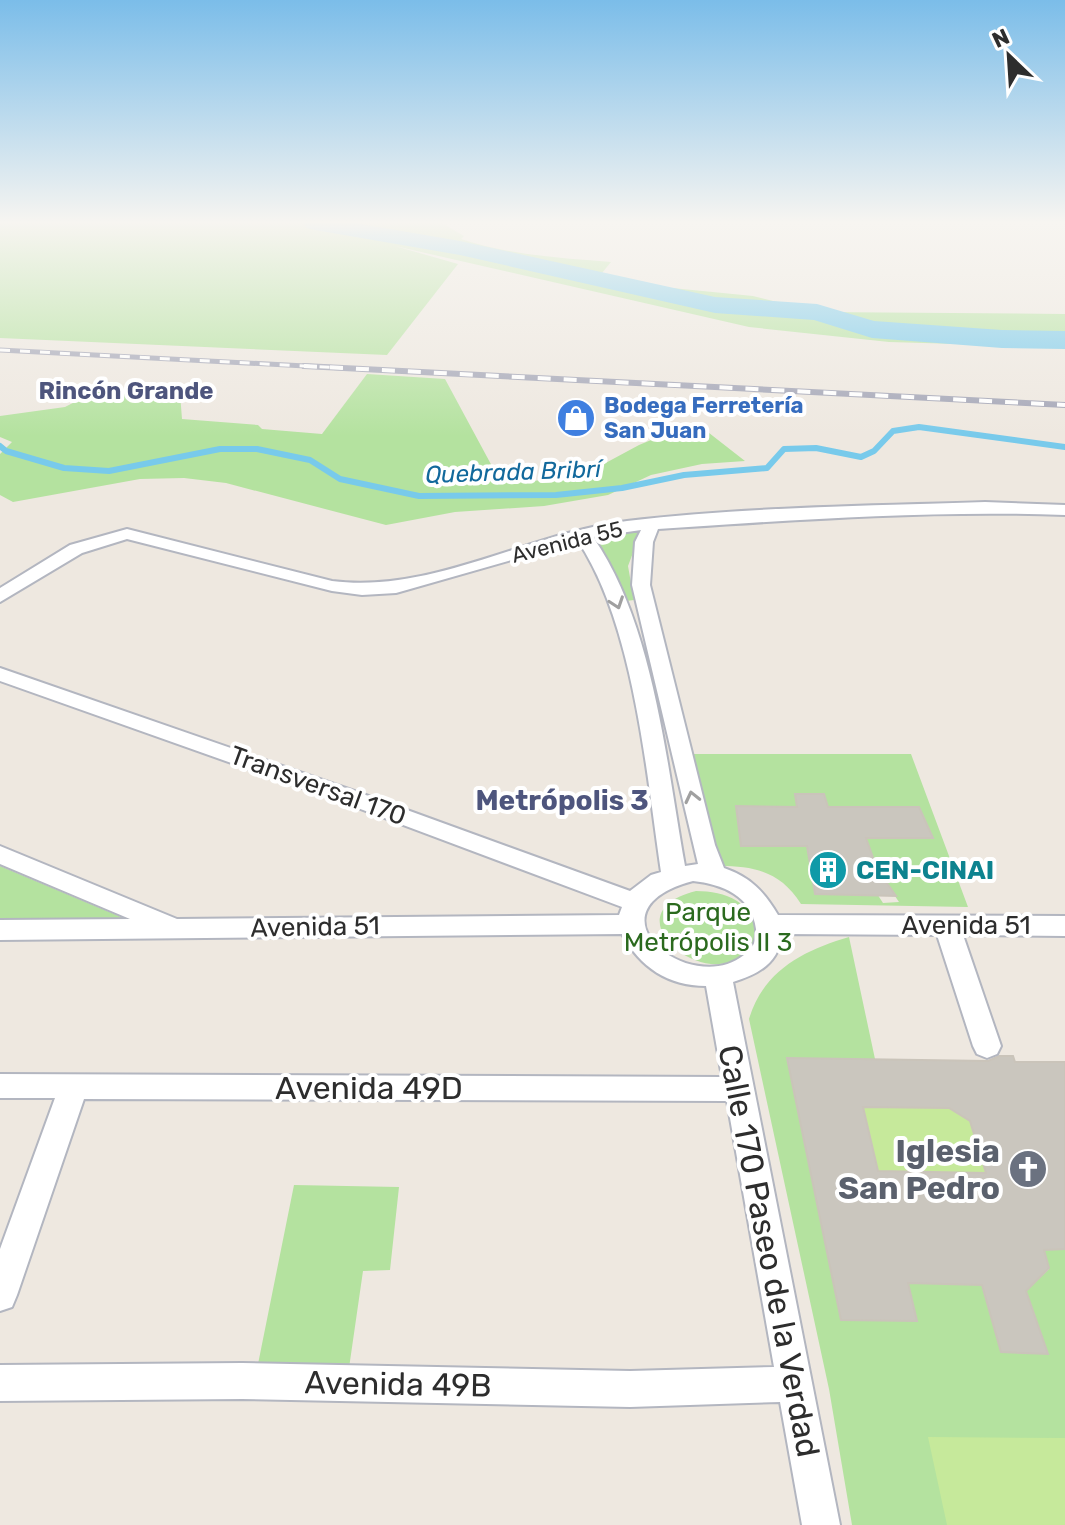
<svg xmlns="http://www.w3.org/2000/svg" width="1065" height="1525" viewBox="0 0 1065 1525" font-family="Rubik,sans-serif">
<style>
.green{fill:#b4e29f;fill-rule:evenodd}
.pitch{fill:#c6e99b}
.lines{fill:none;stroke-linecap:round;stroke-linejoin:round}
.stream{stroke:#78caeb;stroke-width:6}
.river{fill:#78caeb;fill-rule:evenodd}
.building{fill:#cac6be;stroke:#cac4ba;stroke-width:2;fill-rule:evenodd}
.minor-casing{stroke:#b3b6c0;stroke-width:4}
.minor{fill:#fff;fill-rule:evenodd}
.rail-far1-casing{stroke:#a3a5b6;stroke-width:5}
.rail-casing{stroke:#a3a5b6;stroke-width:6}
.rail-far1{stroke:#fff;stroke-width:3;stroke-dasharray:10;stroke-linecap:butt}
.rail{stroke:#fff;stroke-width:4;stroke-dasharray:13;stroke-linecap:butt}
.oneway{stroke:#a0a0a0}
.labels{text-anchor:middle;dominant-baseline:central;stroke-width:8;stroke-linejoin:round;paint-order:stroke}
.far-shop-label{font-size:22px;font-weight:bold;fill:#366cbe;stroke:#fff;text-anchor:start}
.far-street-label{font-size:22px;fill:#2d2d2d;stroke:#fff}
.far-neighbourhood-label{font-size:24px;font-weight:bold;fill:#4e557d;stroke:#fff}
.far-water-label{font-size:24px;font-style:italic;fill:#12699c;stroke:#fff}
.street-label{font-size:26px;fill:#2d2d2d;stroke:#fff}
.culture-label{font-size:26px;font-weight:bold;fill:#0d838f;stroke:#fff;text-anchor:start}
.park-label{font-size:26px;fill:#2b6a1e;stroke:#fff}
.neighbourhood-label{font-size:28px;font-weight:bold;fill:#4e557d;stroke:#fff}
.near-street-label{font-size:32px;fill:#2d2d2d;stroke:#fff}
.near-worship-label{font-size:32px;font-weight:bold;fill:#5b616d;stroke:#fff;text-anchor:end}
</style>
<rect width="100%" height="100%" fill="#eee8e0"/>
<path class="green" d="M0 223H442L464 236 461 239C509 255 561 258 611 262L602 273 652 286 753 296 817 312 1065 314V347L889 342 749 327 395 246 458 264 387 355 0 338Z
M367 374 445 379 500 481 574 480 639 445 695 422 745 461 702 464 651 475 608 495 544 506 455 512 386 525 226 483 184 478 140 479 13 502 0 495V454L12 442 0 437V416L65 407 96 391 180 393 182 419 258 425 262 429 322 434Z
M642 529 628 566 634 600 626 601 588 536Z
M693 754H911L968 907 801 904C781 872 755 866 720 866ZM795 794H824L828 807H919L933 838H866L860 845 899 902 883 903 846 846 851 895 816 894 807 846H741L797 807Z
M0 866 138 924 0 923Z
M696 891C725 891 755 902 757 935 726 1012 598 915 696 891Z
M849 937 875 1059H787L842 1320 917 1321 908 1283 982 1285 1002 1351 1048 1354 1023 1283 1035 1282 1049 1269 1044 1250 1065 1249V1525H852L829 1389 749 1019C763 971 804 950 849 937Z
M294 1185 399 1187 390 1270 363 1271 349 1368 257 1369Z"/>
<path class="pitch" d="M863 1107 949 1108 970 1121 986 1173 878 1171Z
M928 1437 1065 1438V1525H947Z"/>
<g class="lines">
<path class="stream" d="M0 446 6 451 64 468 109 471 220 449H257L310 460 340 479 419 496 556 495 622 488 684 475 767 468 784 449 816 448 861 457 874 451 893 431 919 427 1065 447"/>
<path class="river" d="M303 223H355L460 241 715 297 817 304 874 321 1002 330 1065 331V349L1002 348 872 338 814 320 715 313 460 255 315 230 307 228Z"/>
</g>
<path class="building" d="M795 794H824L828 807H919L933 838H866L877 869 896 896 815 894 807 846H741L736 806 797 807Z
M999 1056H1013L1015 1062H1065V1249L1044 1250 1049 1268 1026 1291 1048 1354 1001 1352 982 1285 908 1283 917 1321 841 1320 787 1058 988 1061ZM863 1107 949 1108 970 1121 986 1173 878 1171Z"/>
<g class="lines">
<defs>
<path id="minor" d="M985 502 1065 505V515C929 510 794 520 658 529L653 542 650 585 715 845 724 868C750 877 764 891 778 915L1065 916V936L963 935 1001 1046 997 1054 987 1058 977 1054 973 1046 937 935 782 934C779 963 759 974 733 982L840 1525H802L780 1402 630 1407 242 1399 0 1401V1365L242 1363 630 1371 774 1367 727 1101 84 1099 17 1295 12 1307 0 1311V1249L55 1098H0V1074L722 1077 706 986C668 986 640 967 622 934L0 940V920L130 919 0 864V846L177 919 619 915 622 907 347 804 0 681V668L363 794 630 891 651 875 661 872C646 771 634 625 578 541L396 593 362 595 332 591 127 539 82 553 0 602V588L70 545 127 529 332 581C432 594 528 533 627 521 745 507 866 506 985 502ZM641 530 635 542 632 585 698 864 685 866C666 761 654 625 593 537ZM693 881C722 884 752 896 756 929 757 941 753 948 744 955 691 998 581 911 693 881Z"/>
</defs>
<use href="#minor" class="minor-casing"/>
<use href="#minor" class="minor"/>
<defs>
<path id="rail-far1" d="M0 350 343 368"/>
<path id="rail" d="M304 366 1065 405"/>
</defs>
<use href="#rail-far1" class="rail-far1-casing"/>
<use href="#rail" class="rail-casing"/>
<use href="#rail-far1" class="rail-far1"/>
<use href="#rail" class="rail"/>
</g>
<defs><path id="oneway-chevron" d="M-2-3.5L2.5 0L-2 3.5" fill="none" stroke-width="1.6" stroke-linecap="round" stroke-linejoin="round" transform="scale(2)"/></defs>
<g class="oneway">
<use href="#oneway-chevron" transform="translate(617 603) rotate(71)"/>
<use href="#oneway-chevron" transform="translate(692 797) rotate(-103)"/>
</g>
<linearGradient id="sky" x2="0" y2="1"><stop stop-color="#7bbde9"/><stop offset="0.51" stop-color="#f7f5f1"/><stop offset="1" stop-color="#f7f5f1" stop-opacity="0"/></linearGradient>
<rect width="1065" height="436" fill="url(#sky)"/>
<defs>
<symbol id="shop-disc" viewBox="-11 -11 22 22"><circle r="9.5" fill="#3f7fe0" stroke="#fff"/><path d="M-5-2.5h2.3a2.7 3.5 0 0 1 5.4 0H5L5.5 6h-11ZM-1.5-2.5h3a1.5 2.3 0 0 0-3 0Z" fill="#fff"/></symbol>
<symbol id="building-disc" viewBox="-11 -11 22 22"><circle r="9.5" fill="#0f9aa8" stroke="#fff"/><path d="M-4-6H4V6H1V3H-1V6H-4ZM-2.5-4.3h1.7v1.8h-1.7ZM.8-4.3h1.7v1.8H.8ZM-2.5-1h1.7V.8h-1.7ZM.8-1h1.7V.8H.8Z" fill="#fff"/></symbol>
<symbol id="church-disc" viewBox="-11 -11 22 22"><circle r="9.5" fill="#6b7280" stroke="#fff"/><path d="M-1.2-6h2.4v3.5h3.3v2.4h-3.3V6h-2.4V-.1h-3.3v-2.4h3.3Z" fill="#fff"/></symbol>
</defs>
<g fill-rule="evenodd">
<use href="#shop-disc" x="554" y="396" width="44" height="44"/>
<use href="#building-disc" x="806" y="848" width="44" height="44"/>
<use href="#church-disc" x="1006" y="1147" width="44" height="44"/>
</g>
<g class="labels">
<g class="far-shop-label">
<text x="604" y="405">Bodega Ferretería<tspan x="604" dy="25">San Juan</tspan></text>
</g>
<g class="far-street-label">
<text transform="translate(567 542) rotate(-14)">Avenida 55</text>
</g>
<g class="far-neighbourhood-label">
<text x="126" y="391">Rincón Grande</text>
</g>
<g class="far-water-label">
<text transform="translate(513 472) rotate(-2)">Quebrada Bribrí</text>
</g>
<g class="street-label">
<text transform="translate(318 786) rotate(20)">Transversal 170</text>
<text x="966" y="925">Avenida 51</text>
<text transform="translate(315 927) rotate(-1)">Avenida 51</text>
</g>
<g class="culture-label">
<text x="856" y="870">CEN-CINAI</text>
</g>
<g class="park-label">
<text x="708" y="912">Parque<tspan x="708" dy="30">Metrópolis II 3</tspan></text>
</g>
<g class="neighbourhood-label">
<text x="562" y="800">Metrópolis 3</text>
</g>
<g class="near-street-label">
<text x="369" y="1088">Avenida 49D</text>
<text transform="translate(769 1251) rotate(79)">Calle 170 Paseo de la Verdad</text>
<text transform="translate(398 1384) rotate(1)">Avenida 49B</text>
</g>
<g class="near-worship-label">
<text x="1000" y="1151">Iglesia<tspan x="1000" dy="37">San Pedro</tspan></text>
</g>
</g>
<g transform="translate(1009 56) rotate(335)" stroke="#ffffff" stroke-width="6" paint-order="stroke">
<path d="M0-6L14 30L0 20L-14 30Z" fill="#2d2d2d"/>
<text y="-12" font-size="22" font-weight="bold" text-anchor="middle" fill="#2d2d2d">N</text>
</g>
</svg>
